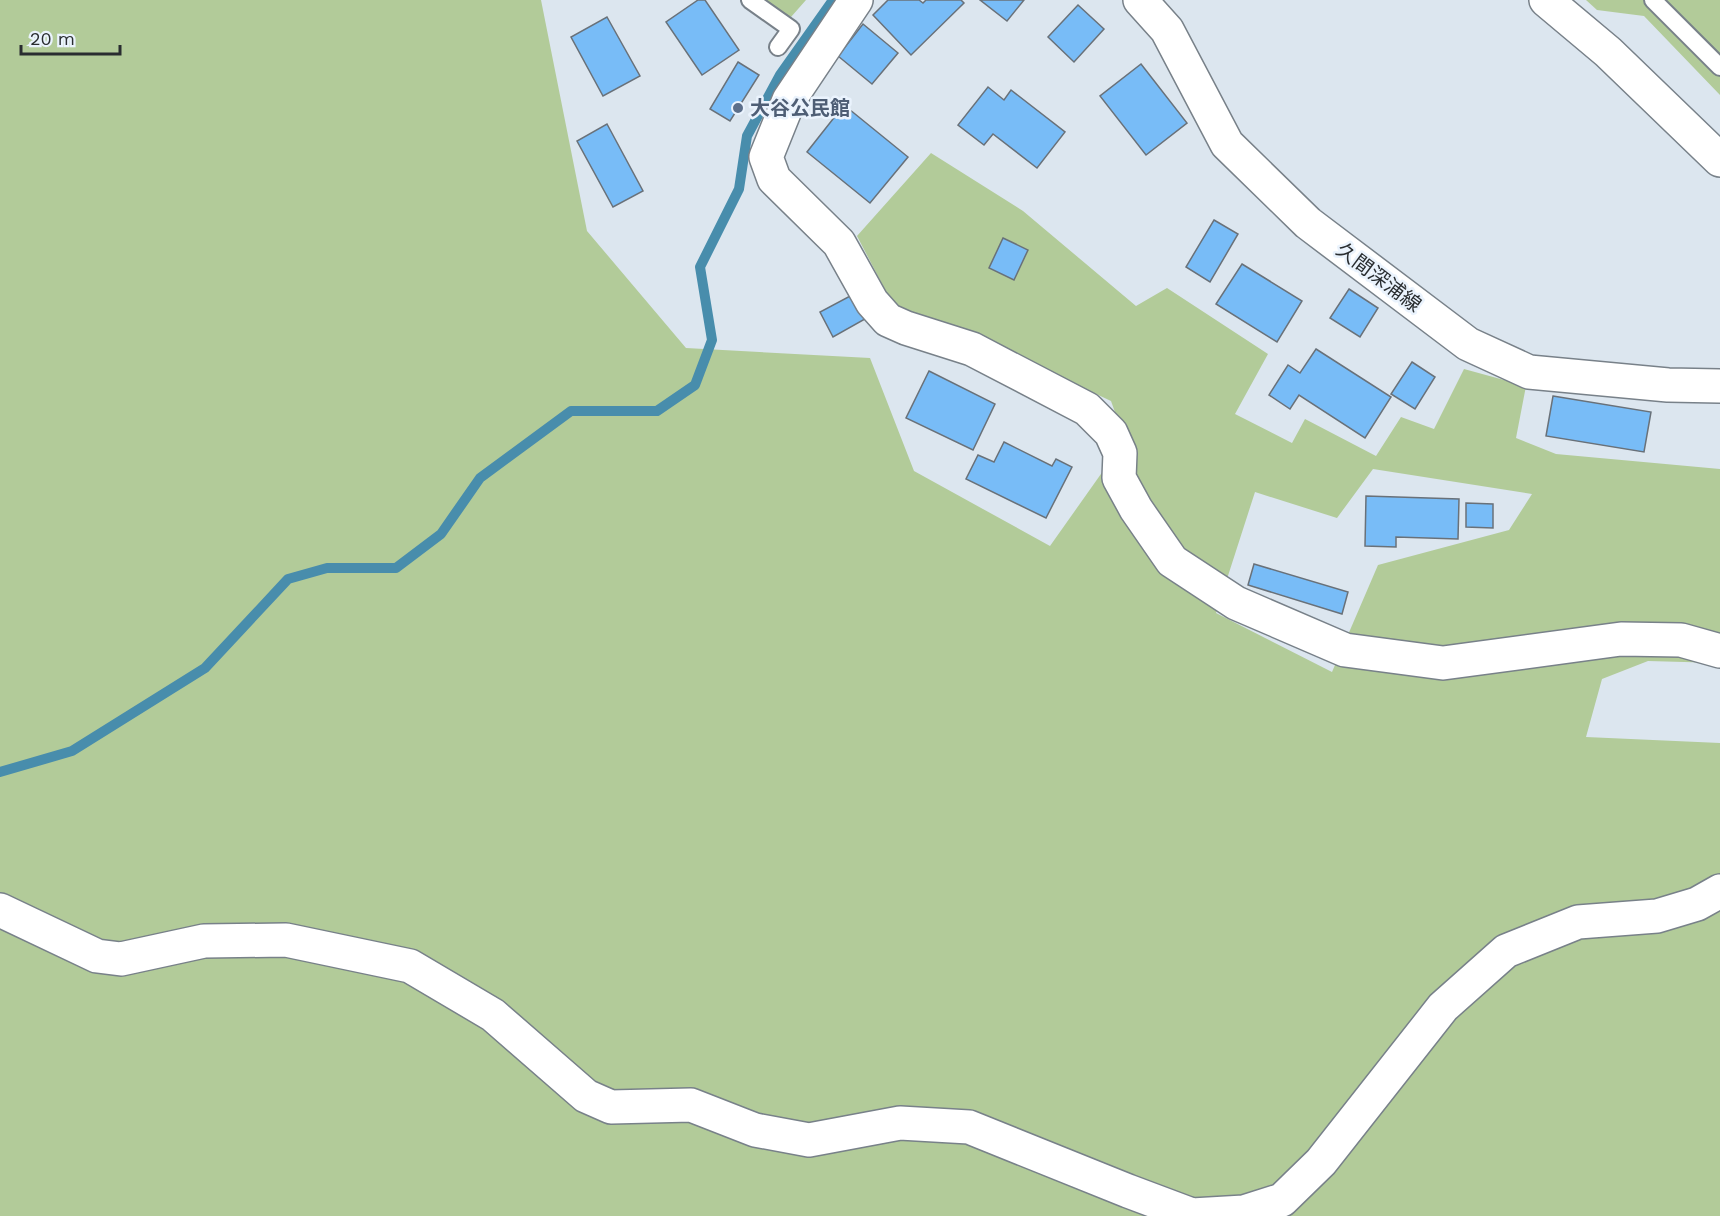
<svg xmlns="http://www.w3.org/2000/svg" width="1720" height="1216" viewBox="0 0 1720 1216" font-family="'Work Sans','Noto Sans JP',sans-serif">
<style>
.green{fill:#b2cb99;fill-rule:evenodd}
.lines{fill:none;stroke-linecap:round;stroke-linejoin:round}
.stream{stroke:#488dac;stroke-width:10}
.building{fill:#78bcf7;stroke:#697179;stroke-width:1.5}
.service-casing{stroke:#788189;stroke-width:20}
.minor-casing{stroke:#788189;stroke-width:36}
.tertiary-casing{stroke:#788189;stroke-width:36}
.secondary-casing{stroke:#788189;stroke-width:36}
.service{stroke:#fff;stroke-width:16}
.minor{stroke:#fff;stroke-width:33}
.tertiary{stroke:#fff;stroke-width:33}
.secondary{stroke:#fff;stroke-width:33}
.service-dot{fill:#5c6f8a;stroke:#eaf3fd;stroke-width:2}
.labels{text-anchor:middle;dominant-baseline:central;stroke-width:5;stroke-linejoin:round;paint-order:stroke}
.service-label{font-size:20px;font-weight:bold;fill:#4e5e75;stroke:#eaf3fd;text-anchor:start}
.street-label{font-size:20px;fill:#292d30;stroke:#eaf3fd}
</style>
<rect width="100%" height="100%" fill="#dce6ef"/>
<path class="green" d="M0 0H541L587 231 686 348 870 358 914 471 1050 546 1125 440 1111 401 990 344 894 307 857 236 931 153 1023 211 1136 306 1167 288 1268 354 1235 414 1292 443 1305 419 1376 456 1401 417 1434 429 1464 369 1526 386 1516 438 1556 454 1720 469V663L1648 661 1602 679 1586 737 1720 743V1216H0ZM1373 469 1532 494 1509 530 1378 565 1332 672 1216 613 1255 492 1337 518Z
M761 0H806L791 17Z
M1586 0H1720V95L1644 16 1597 10Z"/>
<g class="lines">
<path class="stream" d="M0 772 72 751 205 668 288 579 327 568H396L441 534 480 478 571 411H657L695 385 712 340 700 267 739 189 747 136 780 75 833 0"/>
</g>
<path class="building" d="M698 0H705L739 50 702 75 666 22Z
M888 0H919L923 3 926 0H961L964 3 911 55 873 15Z
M980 0H1024L1007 21Z
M1078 5 1104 29 1074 62 1048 37Z
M607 17 640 76 603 96 571 37Z
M863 24 898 53 872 84 838 56Z
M738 62 759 75 730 121 710 109Z
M1141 64 1187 123 1146 155 1100 96Z
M988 87 1004 100 1011 90 1065 132 1037 168 993 134 984 145 958 125Z
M844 105 908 157 870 203 807 152Z
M607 124 643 191 613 207 577 141Z
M1214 220 1238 234 1210 282 1186 267Z
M1003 238 1028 250 1014 280 989 268Z
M1242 264 1302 301 1277 342 1216 304Z
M1349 289 1378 308 1360 337 1330 318Z
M852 295 865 319 833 337 820 312Z
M1316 349 1391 397 1365 438 1299 395 1290 409 1269 395 1288 365 1300 373Z
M1412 362 1435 377 1415 409 1391 394Z
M929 371 995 404 973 450 906 418Z
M1553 396 1651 412 1644 452 1546 436Z
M1004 442 1052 466 1056 459 1072 467 1046 518 966 479 978 455 994 462Z
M1366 496 1459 499 1458 539 1396 537V547L1365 546Z
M1466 503 1493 504V528L1466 527Z
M1254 564 1348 592 1342 614 1248 585Z"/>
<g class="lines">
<defs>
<path id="service" d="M750 0 791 29 778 47
M1653 0 1720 67"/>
<path id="minor" d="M856 0 789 100 766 157 774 179 839 243 872 302 888 320 906 328 972 349 1087 409 1111 433 1120 453 1119 478 1136 509 1172 561 1236 603 1345 650 1443 663 1621 639 1681 640 1720 651
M0 910 97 956 121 959 204 941 286 940 410 966 493 1015 586 1096 611 1107 691 1105 755 1130 809 1140 900 1123 969 1127 1128 1191 1192 1215 1244 1212 1282 1200 1321 1162 1443 1007 1506 951 1578 922 1657 916 1697 904 1720 891"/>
<path id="tertiary" d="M1140 0 1167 30 1227 144 1308 223 1468 344 1529 372 1668 385 1720 386"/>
<path id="secondary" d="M1546 0 1608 52 1720 160"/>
</defs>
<use href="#service" class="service-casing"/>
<use href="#minor" class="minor-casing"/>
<use href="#tertiary" class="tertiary-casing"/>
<use href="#secondary" class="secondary-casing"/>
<use href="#service" class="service"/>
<use href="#minor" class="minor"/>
<use href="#tertiary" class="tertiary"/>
<use href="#secondary" class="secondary"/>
</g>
<circle class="service-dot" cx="738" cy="108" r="6"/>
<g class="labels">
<g class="service-label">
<text x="750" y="108">大谷公民館</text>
</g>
<g class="street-label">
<text transform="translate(1379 277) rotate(37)">久間深浦線</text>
</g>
</g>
<path d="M21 45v9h99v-9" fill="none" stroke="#292d30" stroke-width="3"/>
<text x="30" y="45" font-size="18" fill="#292d30" stroke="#eaf3fd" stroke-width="4.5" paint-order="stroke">20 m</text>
</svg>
